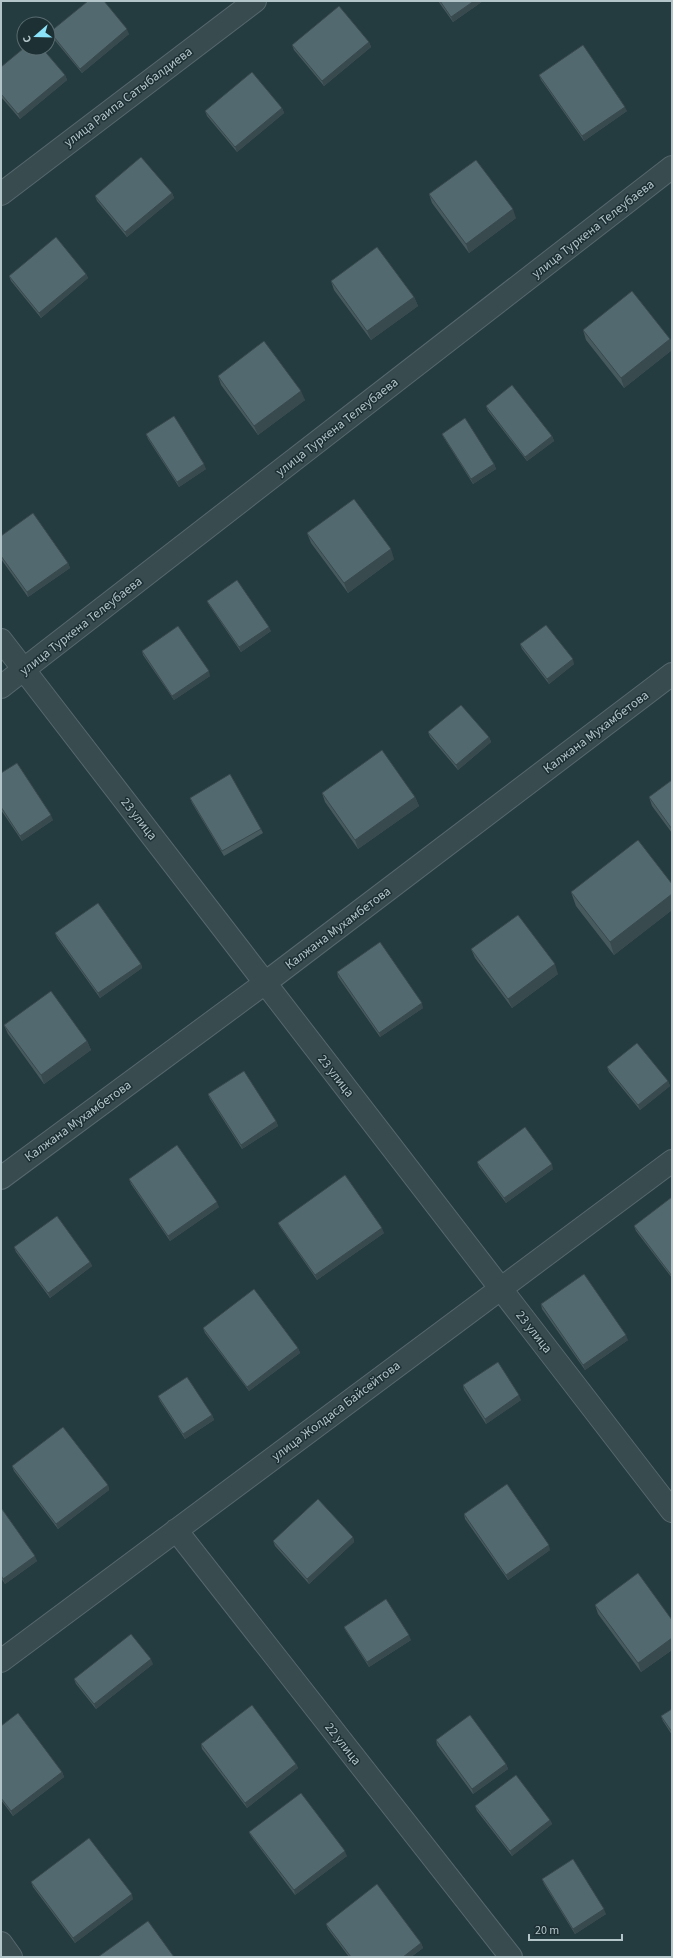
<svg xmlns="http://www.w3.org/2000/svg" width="673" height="1958" viewBox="0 0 673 1958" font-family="'Source Sans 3',sans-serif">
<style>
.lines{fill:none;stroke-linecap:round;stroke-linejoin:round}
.minor-casing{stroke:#56686d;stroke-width:24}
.minor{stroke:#384b4f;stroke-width:22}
.wall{fill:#475b5f}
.shaded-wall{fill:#394a4e}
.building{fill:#526a6f;stroke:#394a4e}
.labels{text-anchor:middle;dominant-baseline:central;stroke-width:3;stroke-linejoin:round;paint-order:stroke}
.street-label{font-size:13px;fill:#b4c5ca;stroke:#1d3034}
</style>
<rect width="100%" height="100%" fill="#243b3f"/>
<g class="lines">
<defs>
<path id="minor" d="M1 194 255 1
M1 640 672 1511
M1 687 672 167
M1 1178 265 983 672 674
M176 1530 511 1957
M1 1661 672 1161
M1 1943 11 1957"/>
</defs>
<use href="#minor" class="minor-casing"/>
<use href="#minor" class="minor"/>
</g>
<path class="wall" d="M438 1H483L453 22Z
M50 32 129 34 82 73 52 37Z
M369 42 371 47 324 86 294 50 292 45Z
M1 67 65 75 67 80 20 119 1 97Z
M539 75 627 111 584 141 541 80Z
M282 108 284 113 237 152 207 116 205 111Z
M172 193 174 198 127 237 97 201 95 196Z
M429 194 516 218 469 253 432 203Z
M86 274 88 278 41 318 11 281 9 276Z
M331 281 414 297 418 306 371 340 334 290Z
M583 330 670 339 672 343V350L624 388 586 340Z
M218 376 305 400 258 435 221 385Z
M486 406 552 436 554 441 527 461 488 411Z
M146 434 206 469 179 487 148 439Z
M442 434 494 464 496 469 473 484 444 438Z
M307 533 394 559 348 593 311 543Z
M1 536 68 563 70 568 28 597 1 559Z
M207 601 271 631 241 652 209 605Z
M520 644 574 664 549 684 522 649Z
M142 651 210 676 174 700 143 655Z
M428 732 489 737 491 742 458 770 430 737Z
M1 773 53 820 22 841 1 810Z
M672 780V833L652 806 649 797Z
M322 793 415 797 419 806 358 849 325 802Z
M190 798 261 829 263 833 224 856 192 803Z
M672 884V910L614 955 576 906 571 892Z
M55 933 141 964 142 968 100 998 57 938Z
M471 949 558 974 512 1008 475 958Z
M337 972 423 1008 380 1037 338 977Z
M4 1025 87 1041 91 1050 44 1084 8 1034Z
M607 1067 668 1081 670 1086 640 1110 609 1072Z
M208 1094 276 1121 278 1126 242 1149 210 1099Z
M477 1162 553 1169 506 1203 479 1167Z
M129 1179 219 1207 170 1241 131 1184Z
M672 1197V1278L636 1231 634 1226Z
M278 1223 384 1233 317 1280 280 1227Z
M14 1247 90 1262 92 1266 50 1298 16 1252Z
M541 1304 628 1340 585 1370 542 1309Z
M203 1328 298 1348 300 1353 249 1391 205 1333Z
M463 1385 521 1400 486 1424 464 1390Z
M158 1396 212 1415 214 1420 185 1439 160 1401Z
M12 1466 108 1485 109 1490 58 1529 14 1471Z
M1 1510 37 1561 5 1584 1 1578Z
M464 1514 550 1550 508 1580 465 1519Z
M353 1537 354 1542 309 1584 275 1546 273 1541Z
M595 1605 672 1620V1650L641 1672 598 1614Z
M344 1627 411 1640 369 1667 346 1631Z
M153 1664 96 1709 76 1684 74 1679Z
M672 1709V1735L663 1721 661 1716Z
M1 1726 62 1772 64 1777 13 1816 1 1800Z
M436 1740 506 1764 508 1769 473 1794 437 1745Z
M201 1744 296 1764 298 1768 247 1808 202 1749Z
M475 1806 550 1820 552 1824 512 1856 477 1811Z
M249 1832 347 1856 295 1895 251 1836Z
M542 1879 606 1914 575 1934 544 1884Z
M31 1882 133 1899 75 1943 33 1887Z
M326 1924 421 1943 423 1948 411 1957H349L328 1929Z"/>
<path class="shaded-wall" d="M474 1H483L453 22 451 17Z
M127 29 129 34 82 73 80 69Z
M369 42 371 47 324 86 322 81Z
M65 75 67 80 20 119 18 114Z
M625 107 627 111 584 141 582 136Z
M282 108 284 113 237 152 235 147Z
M172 193 174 198 127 237 125 232Z
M513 209 516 218 469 253 466 244Z
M86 274 88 278 41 318 39 313Z
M414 297 418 306 371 340 367 331Z
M670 339 672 343V350L624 388 621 378Z
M301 391 305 400 258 435 254 426Z
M552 436 554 441 527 461 525 457Z
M204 464 206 469 179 487 177 482Z
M494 464 496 469 473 484 471 479Z
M391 549 394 559 348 593 344 583Z
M68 563 70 568 28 597 27 592Z
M269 627 271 631 241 652 239 647Z
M573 659 574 664 549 684 547 679Z
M209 671 210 676 174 700 172 696Z
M489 737 491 742 458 770 456 765Z
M415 797 419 806 358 849 355 840Z
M51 815 53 820 22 841 20 836Z
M672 894V910L614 955 610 942Z
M141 964 142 968 100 998 98 993Z
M555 964 558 974 512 1008 508 999Z
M422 1003 423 1008 380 1037 379 1033Z
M87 1041 91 1050 44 1084 41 1075Z
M668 1081 670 1086 640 1110 638 1105Z
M276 1121 278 1126 242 1149 241 1145Z
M552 1164 553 1169 506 1203 504 1198Z
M217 1202 219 1207 170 1241 168 1236Z
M382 1228 384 1233 317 1280 315 1275Z
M90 1262 92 1266 50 1298 48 1293Z
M626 1335 628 1340 585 1370 583 1365Z
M298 1348 300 1353 249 1391 247 1387Z
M519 1395 521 1400 486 1424 485 1419Z
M212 1415 214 1420 185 1439 183 1434Z
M108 1485 109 1490 58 1529 56 1524Z
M353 1537 354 1542 309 1584 307 1579Z
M549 1545 550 1550 508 1580 506 1575Z
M35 1556 37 1561 5 1584 3 1579Z
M409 1635 411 1640 369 1667 367 1662Z
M672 1638V1650L641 1672 638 1663Z
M151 1659 153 1664 96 1709 94 1704Z
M296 1764 298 1768 247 1808 245 1803Z
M506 1764 508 1769 473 1794 472 1789Z
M62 1772 64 1777 13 1816 11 1811Z
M550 1820 552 1824 512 1856 510 1851Z
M345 1851 347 1856 295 1895 294 1890Z
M132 1894 133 1899 75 1943 73 1938Z
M604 1909 606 1914 575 1934 573 1929Z
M421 1943 423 1948 411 1957H403Z"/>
<path class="building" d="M88 1H104L127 29 80 69 50 32Z
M440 1H474L451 17Z
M339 6 369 42 322 81 292 45Z
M583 45 625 107 582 136 539 75Z
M24 48H42L65 75 18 114 1 94V67Z
M252 72 282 108 235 147 205 111Z
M141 157 172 193 125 232 95 196Z
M476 160 513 209 466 244 429 194Z
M56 237 86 274 39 313 9 276Z
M377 247 414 297 367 331 331 281Z
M632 291 670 339 621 378 583 330Z
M264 341 301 391 254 426 218 376Z
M512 385 552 436 525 457 486 406Z
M174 416 204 464 177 482 146 434Z
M465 418 494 464 471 479 442 434Z
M354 499 391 549 344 583 307 533Z
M33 513 68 563 27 592 1 556V536Z
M237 580 269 627 239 647 207 601Z
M546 625 573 659 547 679 520 644Z
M178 626 209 671 172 696 142 651Z
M461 705 489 737 456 765 428 732Z
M382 750 415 797 355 840 322 793Z
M17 763 51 815 20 836 1 807V773Z
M230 774 261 829 222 851 190 798Z
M672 780V829L649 797Z
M638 840 672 884V894L610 942 571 892Z
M98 903 141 964 98 993 55 933Z
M518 915 555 964 508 999 471 949Z
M380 942 422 1003 379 1033 337 972Z
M51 991 87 1041 41 1075 4 1025Z
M637 1043 668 1081 638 1105 607 1067Z
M244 1071 276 1121 241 1145 208 1094Z
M525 1127 552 1164 504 1198 477 1162Z
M177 1145 217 1202 168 1236 129 1179Z
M345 1175 382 1228 315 1275 278 1223Z
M672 1197V1276L634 1226Z
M57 1216 90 1262 48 1293 14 1247Z
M584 1274 626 1335 583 1365 541 1304Z
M254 1289 298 1348 247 1387 203 1328Z
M498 1362 519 1395 485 1419 463 1385Z
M187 1377 212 1415 183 1434 158 1396Z
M63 1427 108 1485 56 1524 12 1466Z
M507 1484 549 1545 506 1575 464 1514Z
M318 1499 353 1537 307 1579 273 1541Z
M2 1509 35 1556 3 1579 1 1575V1510Z
M638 1573 672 1620V1638L638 1663 595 1605Z
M386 1599 409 1635 367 1662 344 1627Z
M131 1634 151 1659 94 1704 74 1679Z
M252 1705 296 1764 245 1803 201 1744Z
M672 1709V1732L661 1716Z
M18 1713 62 1772 11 1811 1 1798V1726Z
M470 1715 506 1764 472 1789 436 1740Z
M516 1775 550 1820 510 1851 475 1806Z
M301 1793 345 1851 294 1890 249 1832Z
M89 1838 132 1894 73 1938 31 1882Z
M573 1859 604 1909 573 1929 542 1879Z
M377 1884 421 1943 403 1957H351L326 1924Z
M148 1921 174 1957H98Z"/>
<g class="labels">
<g class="street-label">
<text transform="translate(128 97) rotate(-37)">улица Раипа Сатыбалдиева</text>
<text transform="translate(593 229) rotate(-38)">улица Туркена Телеубаева</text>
<text transform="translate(337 427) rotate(-38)">улица Туркена Телеубаева</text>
<text transform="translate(81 626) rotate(-38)">улица Туркена Телеубаева</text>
<text transform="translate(596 732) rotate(-37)">Калжана Мухамбетова</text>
<text transform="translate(139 819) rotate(52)">23 улица</text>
<text transform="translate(338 928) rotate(-37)">Калжана Мухамбетова</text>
<text transform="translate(336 1076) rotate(52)">23 улица</text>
<text transform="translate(78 1121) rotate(-36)">Калжана Мухамбетова</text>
<text transform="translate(534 1332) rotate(52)">23 улица</text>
<text transform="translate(336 1411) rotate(-37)">улица Жолдаса Байсейтова</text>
<text transform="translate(343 1744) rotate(52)">22 улица</text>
</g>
</g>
<rect width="673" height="1958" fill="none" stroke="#b4c5ca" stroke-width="4"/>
<g transform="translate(36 36) rotate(250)"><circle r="19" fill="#1d3034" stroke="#596c70"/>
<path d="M0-3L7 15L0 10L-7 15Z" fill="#8ae3f9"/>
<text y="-6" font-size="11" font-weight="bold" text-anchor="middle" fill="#b4c5ca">С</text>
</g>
<path d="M529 1934v6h93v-6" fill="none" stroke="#b4c5ca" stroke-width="2"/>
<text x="535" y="1934" font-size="12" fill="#b4c5ca" stroke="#1d3034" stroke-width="3" paint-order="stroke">20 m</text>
</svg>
